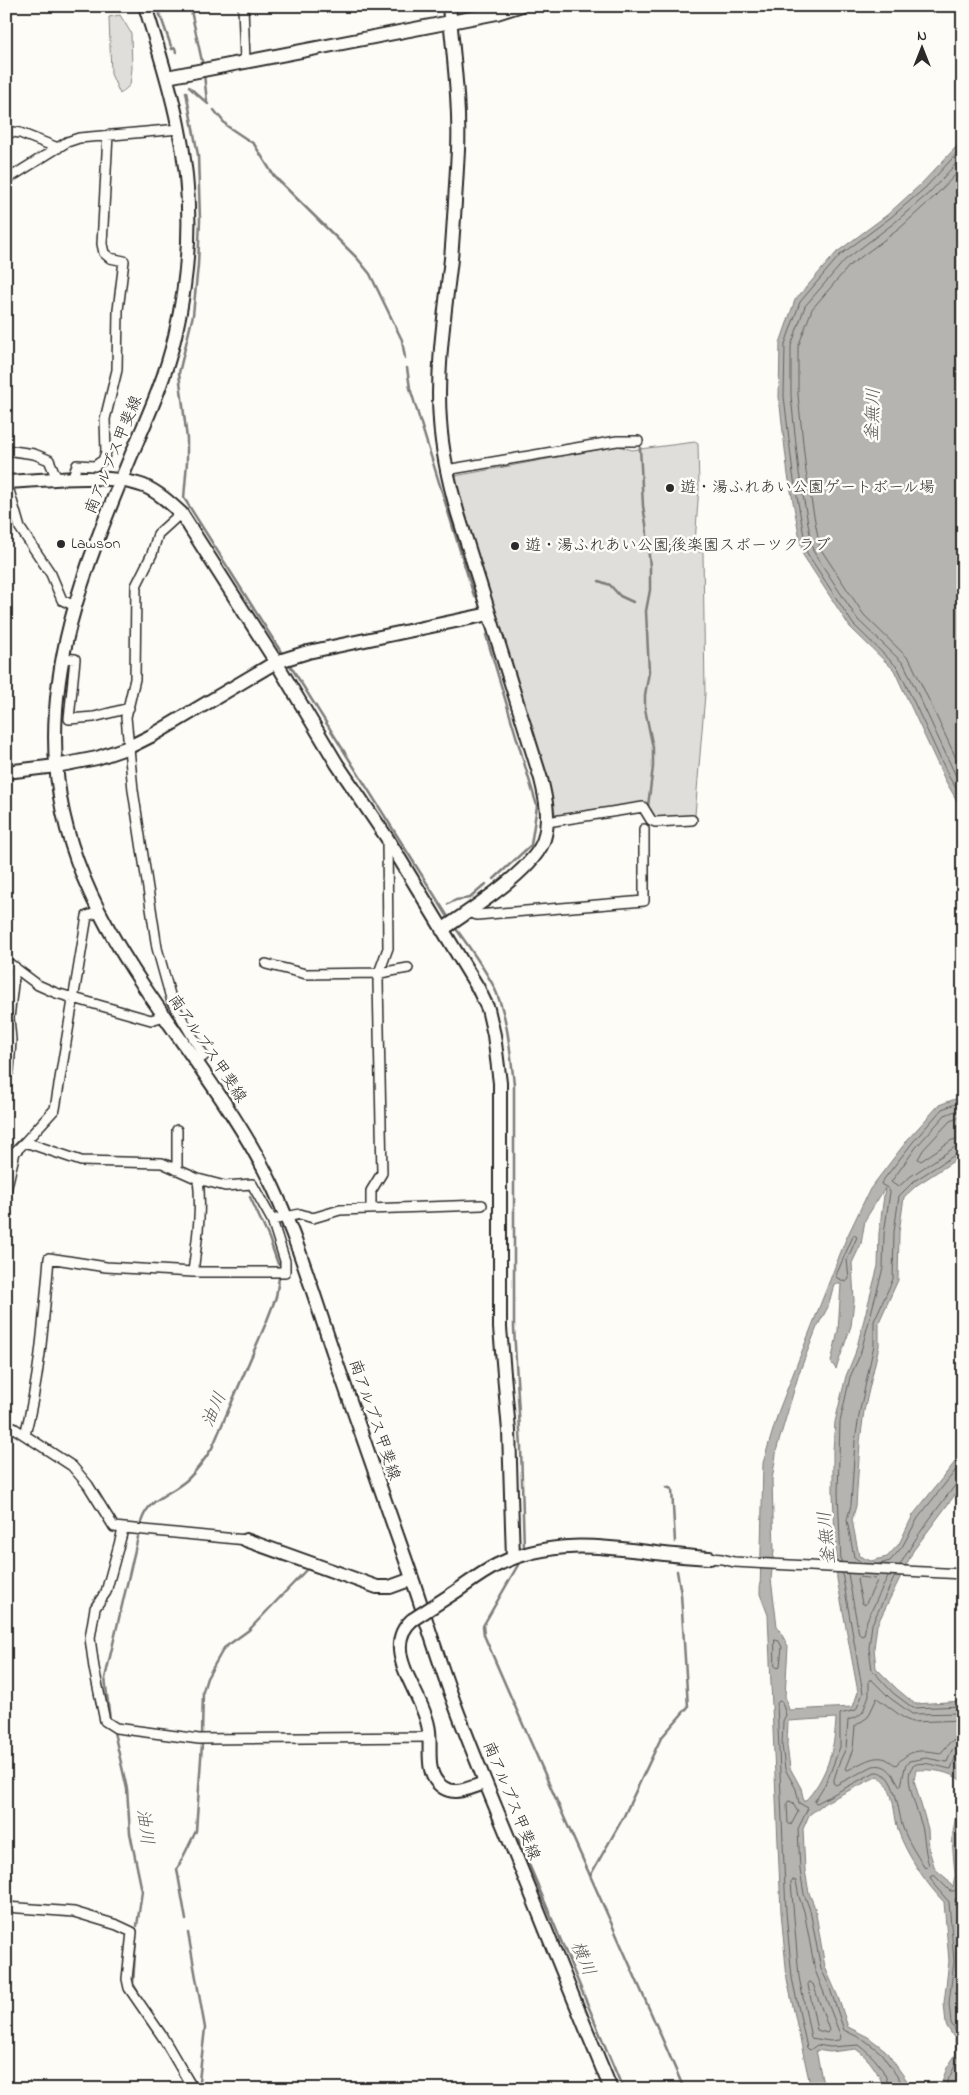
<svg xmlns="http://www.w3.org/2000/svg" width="969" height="2095" viewBox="0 0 969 2095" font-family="'Indie Flower','Klee One',sans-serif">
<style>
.green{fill:#dfdeda;stroke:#858482}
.water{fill:#b5b4b1;stroke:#7e7d7b;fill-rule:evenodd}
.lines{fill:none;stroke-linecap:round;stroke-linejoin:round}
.shore{stroke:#626261;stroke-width:1}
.stream{stroke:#7e7d7b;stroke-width:2.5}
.street-casing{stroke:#2b2b2b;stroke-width:12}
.secondary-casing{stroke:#2b2b2b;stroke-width:16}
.street{stroke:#fdfcf7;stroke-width:9}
.secondary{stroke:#fdfcf7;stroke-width:12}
.secondary-bridge-casing{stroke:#2b2b2b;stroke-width:16;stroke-linecap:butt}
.secondary-bridge{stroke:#fdfcf7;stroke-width:12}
.poi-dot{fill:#2b2b2b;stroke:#fdfcf7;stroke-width:2}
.labels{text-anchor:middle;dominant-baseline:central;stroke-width:5;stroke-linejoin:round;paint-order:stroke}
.street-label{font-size:16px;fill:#2b2b2b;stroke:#fdfcf7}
.poi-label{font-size:16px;fill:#2b2b2b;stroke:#fdfcf7;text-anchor:start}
.water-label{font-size:18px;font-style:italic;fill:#5b5b5a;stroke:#fdfcf7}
</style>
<rect width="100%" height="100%" fill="#fdfcf7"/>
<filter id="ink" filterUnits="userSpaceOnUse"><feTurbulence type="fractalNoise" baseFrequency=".02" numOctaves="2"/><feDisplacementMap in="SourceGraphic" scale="10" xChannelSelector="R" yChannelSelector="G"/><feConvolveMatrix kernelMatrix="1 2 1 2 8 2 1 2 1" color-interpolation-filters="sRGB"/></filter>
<g filter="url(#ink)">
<path class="green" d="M120 15 131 33 132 68 130 85 120 94 111 74 109 17Z
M695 442 698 444 699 487 695 543 699 552H703L705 694 695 815 654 818 651 809 556 816 464 512 455 476 618 446 632 450Z"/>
<path class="water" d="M963 137V811L945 780 894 670 850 627 803 555 788 475 779 397 780 343 795 300 837 252 887 215 921 184 958 145Z
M963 1096V1155L917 1185 904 1197 899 1232 898 1280 879 1322V1346L864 1411 860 1442 856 1506 852 1520 859 1556 871 1561 887 1557 899 1544 913 1515 963 1452V1484L913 1551 877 1625 874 1648 876 1668 897 1689 915 1704 963 1701V1752L958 1769 963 1770V1782C950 1771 931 1769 916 1770L914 1780 928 1829 929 1850 935 1869 947 1879 953 1888 955 1875 952 1839 958 1801 963 1788V2089H939L947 2068 956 2054 955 2039 946 2025 944 2003 949 1961 944 1902C927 1885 906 1854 898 1830 893 1812 895 1788 878 1776L826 1802 809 1815 803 1829 805 1870 809 1893 815 1908 825 1967 838 1997 848 2027 868 2037 885 2050 913 2089H885C878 2072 870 2059 856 2049L830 2052 816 2050 824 2089H811L787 1979 781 1912 768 1615 760 1594 763 1463 779 1410 846 1239 870 1189 909 1138 939 1105ZM885 1188 879 1233 878 1266 855 1354 846 1376 835 1422 833 1451V1493L837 1579 858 1692 853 1707 789 1710 785 1696 788 1646 777 1626 771 1579 774 1551 772 1480 777 1448 799 1373 817 1327 828 1307 834 1284H841L838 1331 831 1362 836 1369 851 1326 854 1301 852 1263 861 1244 865 1220ZM836 1718C835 1749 826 1780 804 1802L801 1788 790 1768 787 1745 788 1721Z"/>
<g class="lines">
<path class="shore" d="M963 147 925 188 890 218 840 255 800 302 785 344 784 396 793 474 807 553 853 624 898 668 949 777 963 799
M963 156 929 193 894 223 845 260 805 306 791 346V396L799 473 813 551 858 620 904 664 955 774 963 787
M963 167 934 197 899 229 850 265 812 309 798 347V395L806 472 820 548 864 615 910 660 963 773
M963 1108 945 1115 917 1146 891 1182 898 1187 911 1176 955 1147 963 1145
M963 1116 950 1121 923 1150 918 1159 921 1161 952 1140 963 1138
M854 1235 857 1237 847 1260 849 1279 846 1282 837 1278 836 1276Z
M841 1562 838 1493 840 1422 850 1377 860 1355 883 1268 884 1234 890 1192 888 1188 882 1185 881 1183 913 1142 942 1109 963 1101
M862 1563 854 1557 847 1520 851 1505 855 1441 860 1410 874 1345V1321L893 1279 894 1232 899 1196 914 1181 958 1153 963 1152
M879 1564 890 1561 902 1547 918 1518 963 1461
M900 1565C916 1536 936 1510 957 1483L963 1481
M842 1573 863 1693 856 1710 840 1714V1747L827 1781 814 1802 817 1803 875 1772C896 1770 898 1814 903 1828 908 1842 917 1855 924 1867L927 1868 929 1865C925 1853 925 1843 923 1831 921 1818 901 1776 913 1766 921 1759 942 1768 951 1769L956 1755 963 1752
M848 1574 859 1634 862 1636 864 1635 867 1620 888 1576
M895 1576 872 1624 869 1648 872 1670 893 1693 913 1708 963 1706
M859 1577 875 1579 877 1581 865 1605 862 1603 857 1580Z
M775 1640 779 1641 782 1647 780 1666 778 1668 775 1666Z
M963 1713 912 1714 890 1698 872 1680H869V1695L863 1712 857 1717 848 1720 846 1748 839 1763 833 1783 836 1785 873 1766C887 1763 893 1774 899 1785L901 1786 905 1767 909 1761 926 1758 947 1762 952 1750 963 1746
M963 1720 912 1722 905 1719 877 1698 868 1717 855 1726 853 1749 845 1769 848 1770C859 1765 873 1754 886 1759 890 1761 893 1764 896 1765 911 1748 920 1750 941 1753L950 1742 963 1738
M789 1801 792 1802 798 1812 791 1825 788 1823 787 1804Z
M793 1880 796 1881 799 1897 804 1911 815 1970 841 2037 839 2040 830 2041 811 2038 799 1977 791 1882Z
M963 1892 955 1899C958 1919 961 1941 960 1962 959 1985 949 2009 963 2030
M810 1982 813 1984 829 2030 827 2033 817 2030 808 1985Z
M889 2089C887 2071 873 2055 859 2045L830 2047 817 2045 810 2050 807 2048 792 1978 786 1912 777 1703 779 1701 782 1702 786 1715 783 1721 782 1745 785 1769 796 1789 799 1803 808 1808 798 1829 800 1870 804 1894 810 1910 821 1969 828 1983 844 2030 866 2041 881 2053 906 2089
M944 2089 961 2053 959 2037 951 2023 949 2003 954 1961 949 1902 935 1886 930 1877 934 1875 950 1891H954L958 1888 960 1874 957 1839 963 1803"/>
<path class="stream" d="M157 6 172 49 175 48 176 52
M190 6 203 66
M204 74 207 102
M189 87 208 104
M186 92 198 155 200 220 198 265 193 315 179 373 187 439V462L184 498 283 655
M214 110 227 126 254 144 274 176 357 258 370 274 402 340 405 358
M407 368 410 388 474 596
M640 447 643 506 646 524 650 567V590L646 611 649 672 645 695V709L653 748V767L648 806
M599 581 610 585 620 596 633 602
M486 635 537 806 531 845 494 879
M288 662 450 920
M448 904 456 900 470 898 486 884
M454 926C468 945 482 965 493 985 508 1015 510 1051 514 1084V1328L521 1448 524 1548
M250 1197 269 1238 278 1264
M666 1487 672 1489 675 1542
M140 1526C147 1497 168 1497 188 1479 198 1469 205 1459 212 1448L266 1323 276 1297 279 1278
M518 1565 483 1626 484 1635C549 1787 619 1937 684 2089
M110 1720 105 1678 138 1537
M114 1732 127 1789 130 1833 142 1891 137 1926
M202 1735 203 1691 207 1678 224 1648 249 1630 307 1569
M518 1838 623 2089
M590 1876 623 1818 661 1738 688 1707 681 1594 677 1571
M186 1920 177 1869 196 1831 202 1744
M188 1933 205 2028 199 2081 197 2085
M136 1937 133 1984 147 2007
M182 2062 199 2089"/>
<defs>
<path id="street" d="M243 6 245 61
M6 131 20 133 58 148
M6 180 67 142 79 138 179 129
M6 450 34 454 49 460 57 479
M446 470 617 441H638
M72 479 77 465 95 466 103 460 106 452 105 419 117 370 118 310 124 261 110 258 104 253 102 244 108 135
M6 480 20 528 51 574 62 600 75 606
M181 513 158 534 152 554 136 586 135 679 126 717 133 790 157 948 172 1002 204 1056 195 1062
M62 658 75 659 69 719 94 717 129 708
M547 822 643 807 651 820 655 822 692 820
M467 912 477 915 644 901V829
M6 961 38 985 56 993 151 1020 164 1016
M266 964 306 974 380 973 408 968
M6 1071H9L11 1040 9 1018 15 967
M25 1142 55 1109 87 916 99 912
M177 1170V1130
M6 1191 15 1152 25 1142 81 1161 162 1163 198 1179 225 1186 252 1184 272 1220 300 1214 313 1218 340 1210 482 1205
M371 1208V1191L382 1173 378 981 380 970 388 948 387 838
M193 1272C197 1240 202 1210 198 1179
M6 1423 72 1466 88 1485 114 1527 246 1540
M25 1435C40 1377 44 1318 49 1258L106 1267 193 1272H285V1261L272 1220
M123 1530 106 1592 95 1608 90 1638 94 1668 105 1721 116 1728 199 1739 430 1737
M710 1558 722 1559 734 1562 963 1574
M6 1907 74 1912 117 1925 132 1932 127 1979 129 1988 162 2036 193 2089"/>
<path id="secondary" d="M145 6C157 45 170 84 178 125 193 194 191 267 175 336 166 376 149 414 133 451 87 562 39 674 60 797 85 948 209 1053 273 1187 298 1241 315 1299 334 1355 360 1429 386 1503 412 1578 425 1616 437 1656 451 1694 474 1758 501 1819 526 1881 554 1950 582 2020 611 2089
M167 77 497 13 519 6
M6 482C47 480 106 472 144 486 158 492 170 503 181 513L276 662 337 764 387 838 478 988 488 1009 494 1035 500 1083V1328L509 1431 513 1558
M6 772 56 766 97 758 129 747 153 735 276 662 308 652 489 614
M442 930C468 911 535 870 544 839 550 819 546 799 541 779L458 514C449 483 442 453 440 421 436 367 445 312 451 259 454 223 456 186 458 150 460 102 453 54 449 6
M246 1540 377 1587H390L412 1579
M449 1596C465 1586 479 1574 497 1565 568 1530 636 1555 710 1558
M412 1620C403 1628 399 1638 400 1650 401 1672 423 1701 428 1725 433 1744 423 1772 441 1786 454 1797 471 1787 485 1783"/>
</defs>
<use href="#street" class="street-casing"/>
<use href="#secondary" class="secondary-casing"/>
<use href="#street" class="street"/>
<use href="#secondary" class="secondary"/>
<defs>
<path id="secondary-bridge" d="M412 1620 449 1596"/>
</defs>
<use href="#secondary-bridge" class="secondary-bridge-casing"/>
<use href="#secondary-bridge" class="secondary-bridge"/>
</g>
</g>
<g class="poi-dot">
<circle cx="670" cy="488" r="5"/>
<circle cx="61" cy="544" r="5"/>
<circle cx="515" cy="546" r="5"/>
</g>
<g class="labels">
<g class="street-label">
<text transform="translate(114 455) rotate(-68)">南アルプス甲斐線</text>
<text transform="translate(207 1049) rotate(56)">南アルプス甲斐線</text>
<text transform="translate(374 1420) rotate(71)">南アルプス甲斐線</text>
<text transform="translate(511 1801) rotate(68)">南アルプス甲斐線</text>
</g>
<g class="poi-label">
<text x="680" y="488">遊・湯ふれあい公園ゲートボール場</text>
<text x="71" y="544">Lawson</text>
<text x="525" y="546">遊・湯ふれあい公園;後楽園スポーツクラブ</text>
</g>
<g class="water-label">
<text transform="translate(874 415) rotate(-88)">釜無川</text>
<text transform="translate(215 1410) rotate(-66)">油川</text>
<text transform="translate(828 1538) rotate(-95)">釜無川</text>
<text transform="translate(144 1827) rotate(83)">油川</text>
<text transform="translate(582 1959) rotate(67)">横川</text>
</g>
</g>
<rect width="969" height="2095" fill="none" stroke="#fdfcf7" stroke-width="25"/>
<rect x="12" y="12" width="944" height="2070" fill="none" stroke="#2b2b2b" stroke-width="2" filter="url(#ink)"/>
<g transform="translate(922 48)" stroke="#fdfcf7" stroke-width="4" paint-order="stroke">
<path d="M0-4L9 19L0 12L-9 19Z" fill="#2b2b2b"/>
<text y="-8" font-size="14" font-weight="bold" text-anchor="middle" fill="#2b2b2b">N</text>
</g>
</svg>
